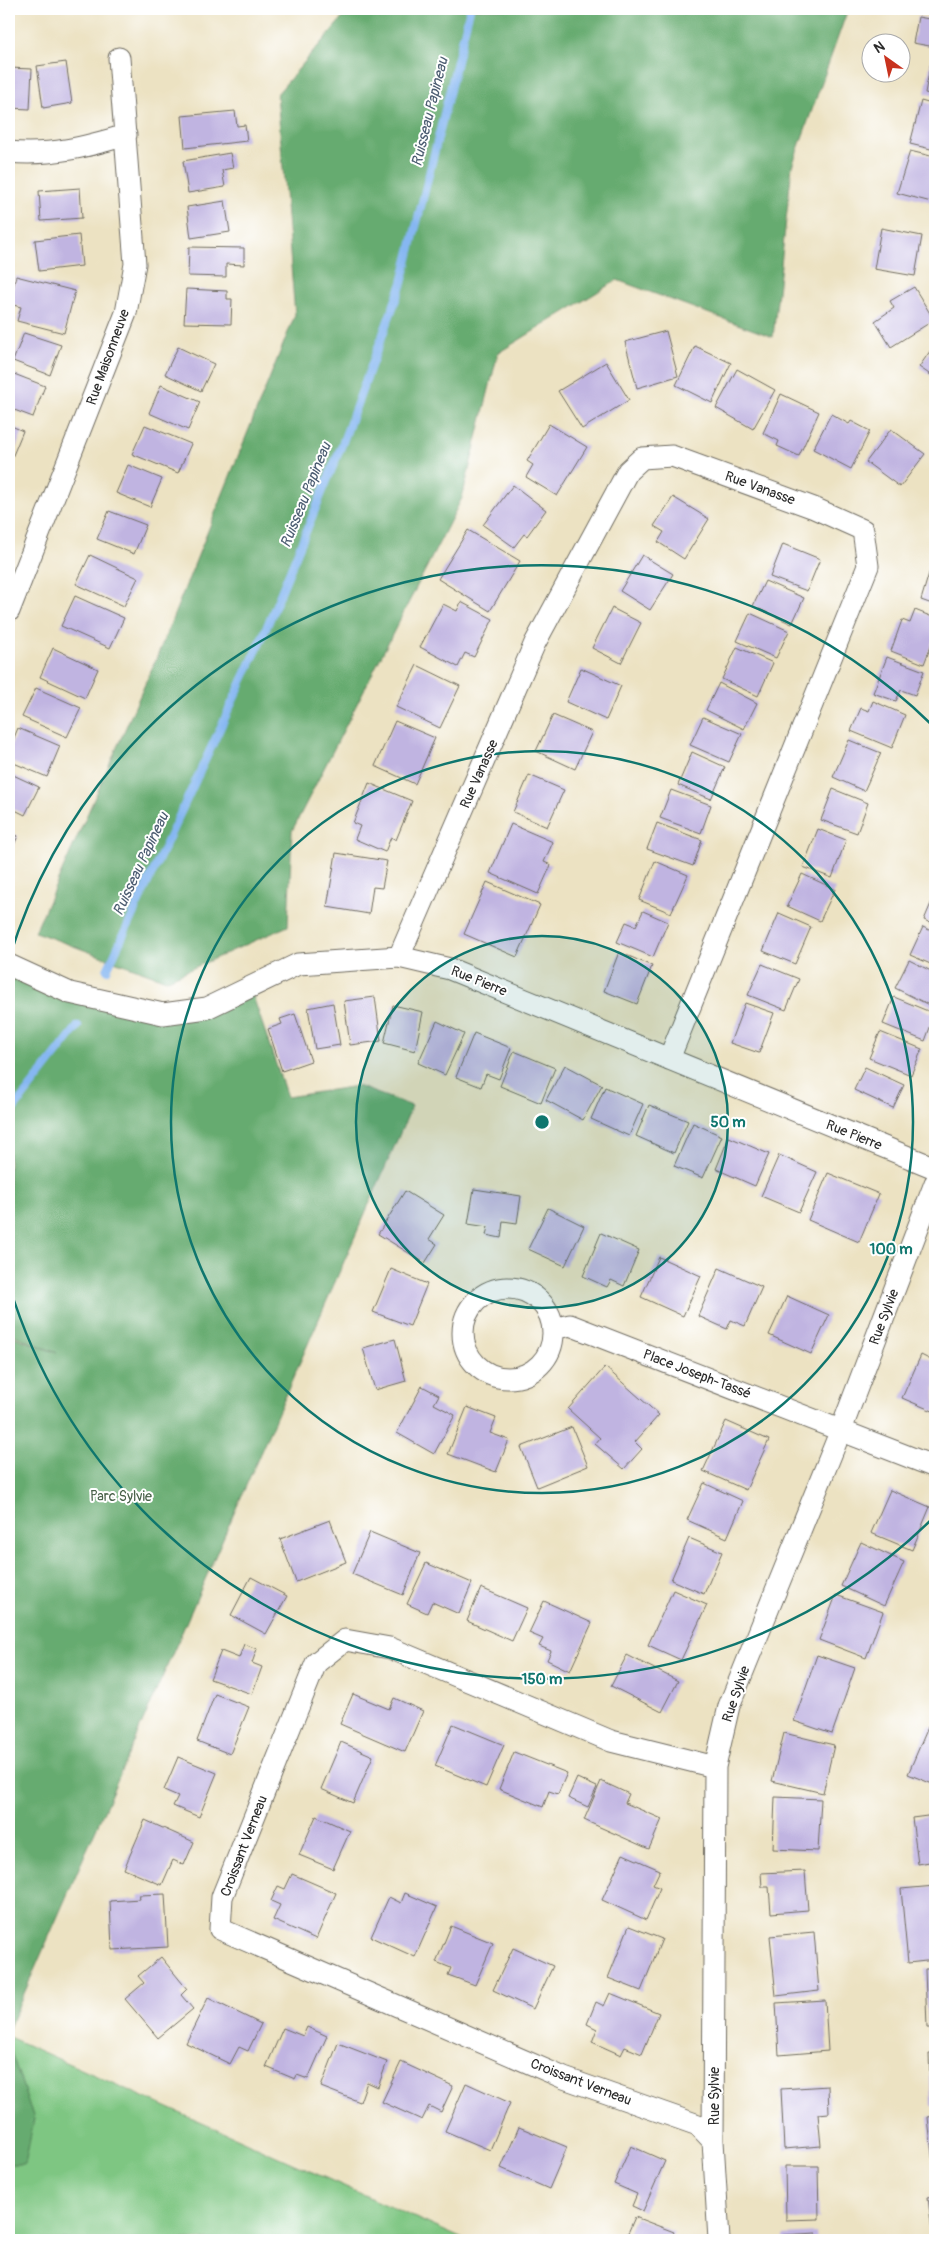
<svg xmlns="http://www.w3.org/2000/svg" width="944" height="2249" viewBox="0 0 944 2249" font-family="Pangolin,sans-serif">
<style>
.green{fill:#7ec682;stroke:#547856}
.forest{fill:#66ab70;stroke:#486b4e}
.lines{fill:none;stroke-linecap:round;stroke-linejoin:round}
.stream{stroke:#86b7f2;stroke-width:8}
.building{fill:#c0b4e1}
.minor-casing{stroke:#6f6b60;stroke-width:23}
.minor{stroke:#fff;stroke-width:21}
.ring{fill:none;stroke:#0f766e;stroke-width:2.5}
.labels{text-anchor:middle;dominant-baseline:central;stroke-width:4;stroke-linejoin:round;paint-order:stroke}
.street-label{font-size:14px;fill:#2b2b2b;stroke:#fff}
.park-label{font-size:14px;fill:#486149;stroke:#fff}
.water-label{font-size:15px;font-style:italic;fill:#4b5c71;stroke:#fff}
.centre{fill:#0f766e;stroke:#fff;stroke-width:2.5}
.ring-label{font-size:15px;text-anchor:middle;font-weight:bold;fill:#0f766e;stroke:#fff;stroke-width:4;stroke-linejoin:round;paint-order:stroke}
</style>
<rect width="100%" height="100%" fill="#fff"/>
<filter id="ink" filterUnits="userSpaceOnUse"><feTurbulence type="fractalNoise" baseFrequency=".02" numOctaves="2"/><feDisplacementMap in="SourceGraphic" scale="10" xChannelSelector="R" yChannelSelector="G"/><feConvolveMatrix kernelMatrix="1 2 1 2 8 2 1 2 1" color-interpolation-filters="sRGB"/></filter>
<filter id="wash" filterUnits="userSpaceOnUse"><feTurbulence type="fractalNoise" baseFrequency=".0096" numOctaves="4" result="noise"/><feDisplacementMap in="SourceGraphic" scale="20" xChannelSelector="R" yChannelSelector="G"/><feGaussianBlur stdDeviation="1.12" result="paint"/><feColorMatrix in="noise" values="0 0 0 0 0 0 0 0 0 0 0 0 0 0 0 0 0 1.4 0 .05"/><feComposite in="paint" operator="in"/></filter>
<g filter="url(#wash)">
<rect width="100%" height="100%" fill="#ece2c2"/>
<path class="green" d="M9 2037 465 2240H9Z"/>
<path class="forest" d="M350 9H848L792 166 773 337 617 280 498 353 462 498 292 831 288 926 166 980 35 932 157 657 295 315 277 94Z
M9 965 163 1014 250 987 287 1097 357 1086 412 1106 9 2028V1335L57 1353 9 1333Z
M9 2046 34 2119 25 2164H9Z"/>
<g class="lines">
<path class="stream" d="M107 970 260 643 341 447 402 283 470 9
M9 1115 78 1026"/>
</g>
<g id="blocks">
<path class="building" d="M918 17 935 20V47L913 43Z
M932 56 935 57V95L925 93Z
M66 62 72 103 43 108 37 66Z
M9 68 32 69 30 109 9 108Z
M921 101 935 105V150L910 144Z
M235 111 237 126 245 125 247 141 185 148 182 116Z
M910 151 935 157V203L897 193Z
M230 153 233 168 222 170 225 187 188 193 183 161Z
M80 188 82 218 41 221 39 191Z
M225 201 230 232 191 238 187 207Z
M881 228 922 236 915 276 874 269Z
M79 235 82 266 39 271 35 240Z
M189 247 244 248V265L226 264V277L188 276Z
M16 276 75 291 64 333 17 321 21 307 9 304Z
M914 287 934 320 891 347 875 321 894 308 890 301Z
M186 289 227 291V299H232L231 324 184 323Z
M666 331 678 376 637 388 625 342Z
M24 333 61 345 50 375 13 361Z
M935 344V378L919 367Z
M695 346 731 363 712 403 676 385Z
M178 347 214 364 201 391 165 374Z
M606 362 629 400 582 429 558 391Z
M737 369 775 390 753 429 716 408Z
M9 372 45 386 33 417 9 408Z
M161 385 200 402 188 430 149 413Z
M781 394 819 412 799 456 777 446 779 441 763 433Z
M831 414 849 424 851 421 870 431 851 469 813 449Z
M549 424 587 447 557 496 526 477 533 465 527 461Z
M9 425 23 431 11 460 9 459Z
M145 425 191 444 178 473 132 454Z
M891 429 925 454 900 487 866 462Z
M128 465 162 479 150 507 116 493Z
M513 485 546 510 527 536 524 534 514 547 483 525Z
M673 497 709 519 684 559 658 542 664 532 654 526Z
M109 511 146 525 134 554 97 539Z
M468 530 520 561 490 611 438 579Z
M783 544 820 559 807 591 770 577Z
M90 555 138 578 124 606 76 584Z
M642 555 673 574 650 610 620 591Z
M930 570 935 571V605L921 600Z
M765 581 804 598 792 624 753 606Z
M75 596 124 618 110 648 61 626Z
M461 602 493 619 474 657 465 653 458 667 420 647 443 604 457 611Z
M612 608 641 623 621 663 592 648Z
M915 610 935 618V635L924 664 891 651 902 620 910 623Z
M750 613 789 631 776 658 737 641Z
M737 647 773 663 758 696 722 679Z
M53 648 98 669 85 698 40 677Z
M887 657 924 671 915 695 901 690 896 701 873 693Z
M417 665 460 686 440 728 396 707Z
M581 668 621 686 606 720 566 702Z
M719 683 757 703 744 729 706 710Z
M36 688 81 708 67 737 22 717Z
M873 701 905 715 892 748 851 731 861 708 869 711Z
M553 715 592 732 575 769 536 751Z
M703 717 742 734 729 762 690 745Z
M395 721 435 738 415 784 375 766Z
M18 728 60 746 47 777 9 761V750Z
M849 740 881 753 864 791 833 777Z
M692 752 725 767 711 799 678 785Z
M9 773 39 787 25 815 9 807Z
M529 775 564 790 547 827 513 812Z
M369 783 412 801 396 840 391 837 385 852 355 839 360 826 353 823Z
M833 789 868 803 857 833 821 820Z
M671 790 711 805 701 833 660 818Z
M657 823 702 840 693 866 647 849Z
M511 824 553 842 544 862 551 865 538 894 490 873Z
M818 829 846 840 832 878 803 867Z
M9 832 18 836 9 856Z
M336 853 387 861 382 888 373 887 369 914 327 907Z
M655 861 688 875 671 913 639 900Z
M802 874 835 889 820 921 787 906Z
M487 882 540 905 517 957 464 934Z
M935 894V925L924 920Z
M643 911 668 922 653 957 617 942 626 922 636 926Z
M779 913 811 927 795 964 763 951Z
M923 927 935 933V966L910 955Z
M619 952 652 966 637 1004 604 991Z
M909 960 935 973V1008L895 988Z
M762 964 799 979 786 1010 748 995Z
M375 997 381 1041 350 1045 344 1001Z
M894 997 935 1014 925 1041 883 1024Z
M333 1003 340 1045 315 1049 308 1008Z
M745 1003 774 1013 759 1053 730 1043Z
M393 1005 423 1012 415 1051 384 1043Z
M295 1014 311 1061 282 1071 268 1029 282 1024 280 1019Z
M437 1021 464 1034 445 1075 418 1063Z
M880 1032 922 1049 911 1075 869 1058Z
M474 1033 511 1048 499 1079 486 1074 481 1087 456 1077Z
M514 1051 555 1068 541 1103 500 1086Z
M565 1065 602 1085 583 1120 546 1100Z
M865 1067 904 1085 893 1108 854 1090Z
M605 1087 643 1104 629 1136 591 1119Z
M649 1105 688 1121 674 1153 636 1136Z
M693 1123 722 1136 703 1178 674 1166Z
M729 1137 769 1154 755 1186 716 1169Z
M779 1155 817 1172 799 1212 761 1196Z
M828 1173 879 1194 859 1242 808 1220Z
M474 1189 521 1196 517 1223 503 1221 501 1238 486 1235 488 1227 468 1224Z
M405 1191 444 1215 429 1239 437 1244 425 1263 378 1234Z
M548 1208 584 1226 565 1266 528 1249Z
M601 1233 639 1250 624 1286 611 1280 607 1287 583 1276Z
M659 1257 701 1276 683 1316 641 1297Z
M719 1268 762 1287 745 1326 731 1320 727 1329 698 1316Z
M391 1269 427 1284 410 1326 373 1312Z
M787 1296 829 1315 811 1354 769 1335Z
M395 1339 406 1381 375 1390 363 1348Z
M921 1355 935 1362V1412L902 1398Z
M605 1367 659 1415 635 1442 642 1449 624 1469 595 1444 600 1438 568 1409Z
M422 1386 439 1395 434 1404 455 1415 434 1454 397 1433Z
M467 1407 496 1418 490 1433 509 1440 496 1472 448 1454Z
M726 1421 769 1440 746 1490 703 1471Z
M572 1427 588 1466 537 1487 521 1447Z
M704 1483 743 1501 727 1538 687 1520Z
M890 1490 930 1507 912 1550 871 1533Z
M330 1520 346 1562 296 1582 280 1539Z
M370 1532 420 1553 403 1595 352 1574Z
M689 1538 722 1552 704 1594 671 1580Z
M861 1542 904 1562 884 1606 841 1586Z
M426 1563 472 1583 459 1614 432 1602 427 1613 407 1604Z
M251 1577 287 1596 266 1634 231 1615Z
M481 1588 527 1608 512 1641 467 1621Z
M673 1590 707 1605 681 1660 648 1645Z
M836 1595 883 1612 866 1658 819 1640Z
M544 1601 592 1623 570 1671 547 1660 551 1651 539 1646 543 1639 529 1633Z
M244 1644 257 1649 252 1663 262 1667 252 1694 210 1679 221 1651 239 1658Z
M627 1655 678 1681 662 1712 611 1686Z
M817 1655 855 1668 832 1734 794 1721Z
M215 1694 249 1707 230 1754 197 1741Z
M353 1694 389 1709 394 1698 423 1711 405 1752 340 1724Z
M453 1724 504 1745 486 1787 435 1766Z
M929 1725 935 1728V1785L908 1774Z
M784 1733 834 1745 823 1793 772 1781Z
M341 1742 373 1756 353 1803 321 1789Z
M514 1752 567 1773 558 1794 549 1791 543 1807 499 1789Z
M178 1757 217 1773 199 1817 173 1806 178 1796 164 1790Z
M577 1778 597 1787 588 1807 568 1798Z
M601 1781 629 1794 625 1803 662 1819 649 1849 584 1820Z
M775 1797 821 1799 818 1851 773 1849Z
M935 1815V1861L918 1864 912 1818Z
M316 1816 350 1831 333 1869 299 1855Z
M145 1820 194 1842 184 1865 173 1860 162 1885 124 1869Z
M623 1854 660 1870 653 1885 660 1888 646 1920 602 1900Z
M805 1871 808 1910 771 1913 769 1887H762L761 1873Z
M292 1874 336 1893 316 1939 273 1920 280 1905 271 1901 278 1886 285 1889Z
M935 1886V1960L908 1963 901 1889Z
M405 1893 437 1907 415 1957 371 1937 389 1897 401 1903Z
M165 1894 168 1947 112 1950 110 1901 140 1899 139 1895Z
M451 1926 493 1943 475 1985 448 1975 451 1968 436 1962Z
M629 1926 662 1939 641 1991 608 1978Z
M814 1932 819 1991 776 1996 770 1936Z
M513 1948 553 1966 533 2009 493 1990Z
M161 1957 187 1989 181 1995 193 2009 158 2038 125 1999 144 1983 138 1976Z
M925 1969H935V2028H927Z
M610 1993 659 2013 642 2054 625 2047 621 2055 592 2042 597 2029 587 2024 596 2002 604 2006Z
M208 1998 261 2024 248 2051 239 2047 230 2064 186 2043Z
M825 2000 828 2051 779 2055 776 2003Z
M307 2027 327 2036 308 2079 297 2075 295 2079 266 2067 283 2028 303 2036Z
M338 2043 387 2062 378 2087 367 2082 360 2102 321 2087Z
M929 2054H935V2106H931Z
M401 2062 453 2086 441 2112 429 2106 422 2120 382 2102Z
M466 2083 510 2103 490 2150 445 2131Z
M828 2086 829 2113 818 2114 821 2146 784 2149 781 2089Z
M935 2116V2174H934L928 2117Z
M519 2127 567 2147 549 2189 501 2168Z
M631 2146 665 2161 643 2211 632 2206 637 2194 614 2184Z
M785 2166H818L819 2219 786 2220Z
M935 2196V2240H933L928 2197Z
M635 2217 674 2232 670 2240H625Z
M816 2233 817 2240H783V2235Z"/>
</g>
</g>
<g filter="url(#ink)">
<use href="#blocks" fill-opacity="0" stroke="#6f6b60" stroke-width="1"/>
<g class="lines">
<defs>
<path id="minor" d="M9 152C50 156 86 147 126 135
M9 611 126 313 135 264 119 58
M399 957 535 643 628 471 642 458 672 456 814 508 863 530 868 566 669 1059
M9 965 70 993 163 1014 207 1008 298 964 399 957 450 969 935 1168
M463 1333a45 45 0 1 1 90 0a45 45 0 1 1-90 0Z
M553 1329 570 1325 935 1467
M713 2141 698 2125 564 2078 220 1929 222 1897 316 1663 345 1640 390 1648 611 1741 715 1767
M719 2240 713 2141 715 1767 729 1706 841 1430 935 1183"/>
</defs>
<use href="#minor" class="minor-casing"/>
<use href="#minor" class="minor"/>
</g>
</g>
<circle cx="542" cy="1122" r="186" fill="#0f766e" fill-opacity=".12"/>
<g class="ring">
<circle cx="542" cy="1122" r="186"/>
<circle cx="542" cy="1122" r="371"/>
<path d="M932 1519A557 557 0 0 1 9 1285M9 959A557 557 0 0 1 932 725"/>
</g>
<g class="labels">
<g class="street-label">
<text transform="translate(108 357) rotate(-70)">Rue Maisonneuve</text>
<text transform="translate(760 488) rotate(20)">Rue Vanasse</text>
<text transform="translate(479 774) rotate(-66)">Rue Vanasse</text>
<text transform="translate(479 981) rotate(22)">Rue Pierre</text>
<text transform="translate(854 1135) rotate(22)">Rue Pierre</text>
<text transform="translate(884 1317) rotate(-69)">Rue Sylvie</text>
<text transform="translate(697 1374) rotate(21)">Place Joseph-Tassé</text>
<text transform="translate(736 1694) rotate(-71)">Rue Sylvie</text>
<text transform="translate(244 1846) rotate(-69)">Croissant Verneau</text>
<text transform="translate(581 2082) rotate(21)">Croissant Verneau</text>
<text transform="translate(714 2096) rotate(-90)">Rue Sylvie</text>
</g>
<g class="park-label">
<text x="121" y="1496">Parc Sylvie</text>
</g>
<g class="water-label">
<text transform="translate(430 112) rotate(-76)">Ruisseau Papineau</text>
<text transform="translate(306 495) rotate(-68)">Ruisseau Papineau</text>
<text transform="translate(141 864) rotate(-65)">Ruisseau Papineau</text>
</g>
</g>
<circle cx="542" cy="1122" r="8" class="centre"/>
<g class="ring-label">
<text x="728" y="1127">50 m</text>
<text x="891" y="1254">100 m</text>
<text x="542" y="1684">150 m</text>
</g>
<rect width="944" height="2249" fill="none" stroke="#fff" stroke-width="30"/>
<g transform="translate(886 58) rotate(327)"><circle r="24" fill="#ffffff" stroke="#aaaaaa"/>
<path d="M0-4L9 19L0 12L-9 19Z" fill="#c8321e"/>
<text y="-8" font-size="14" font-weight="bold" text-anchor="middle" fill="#2b2b2b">N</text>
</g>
</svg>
